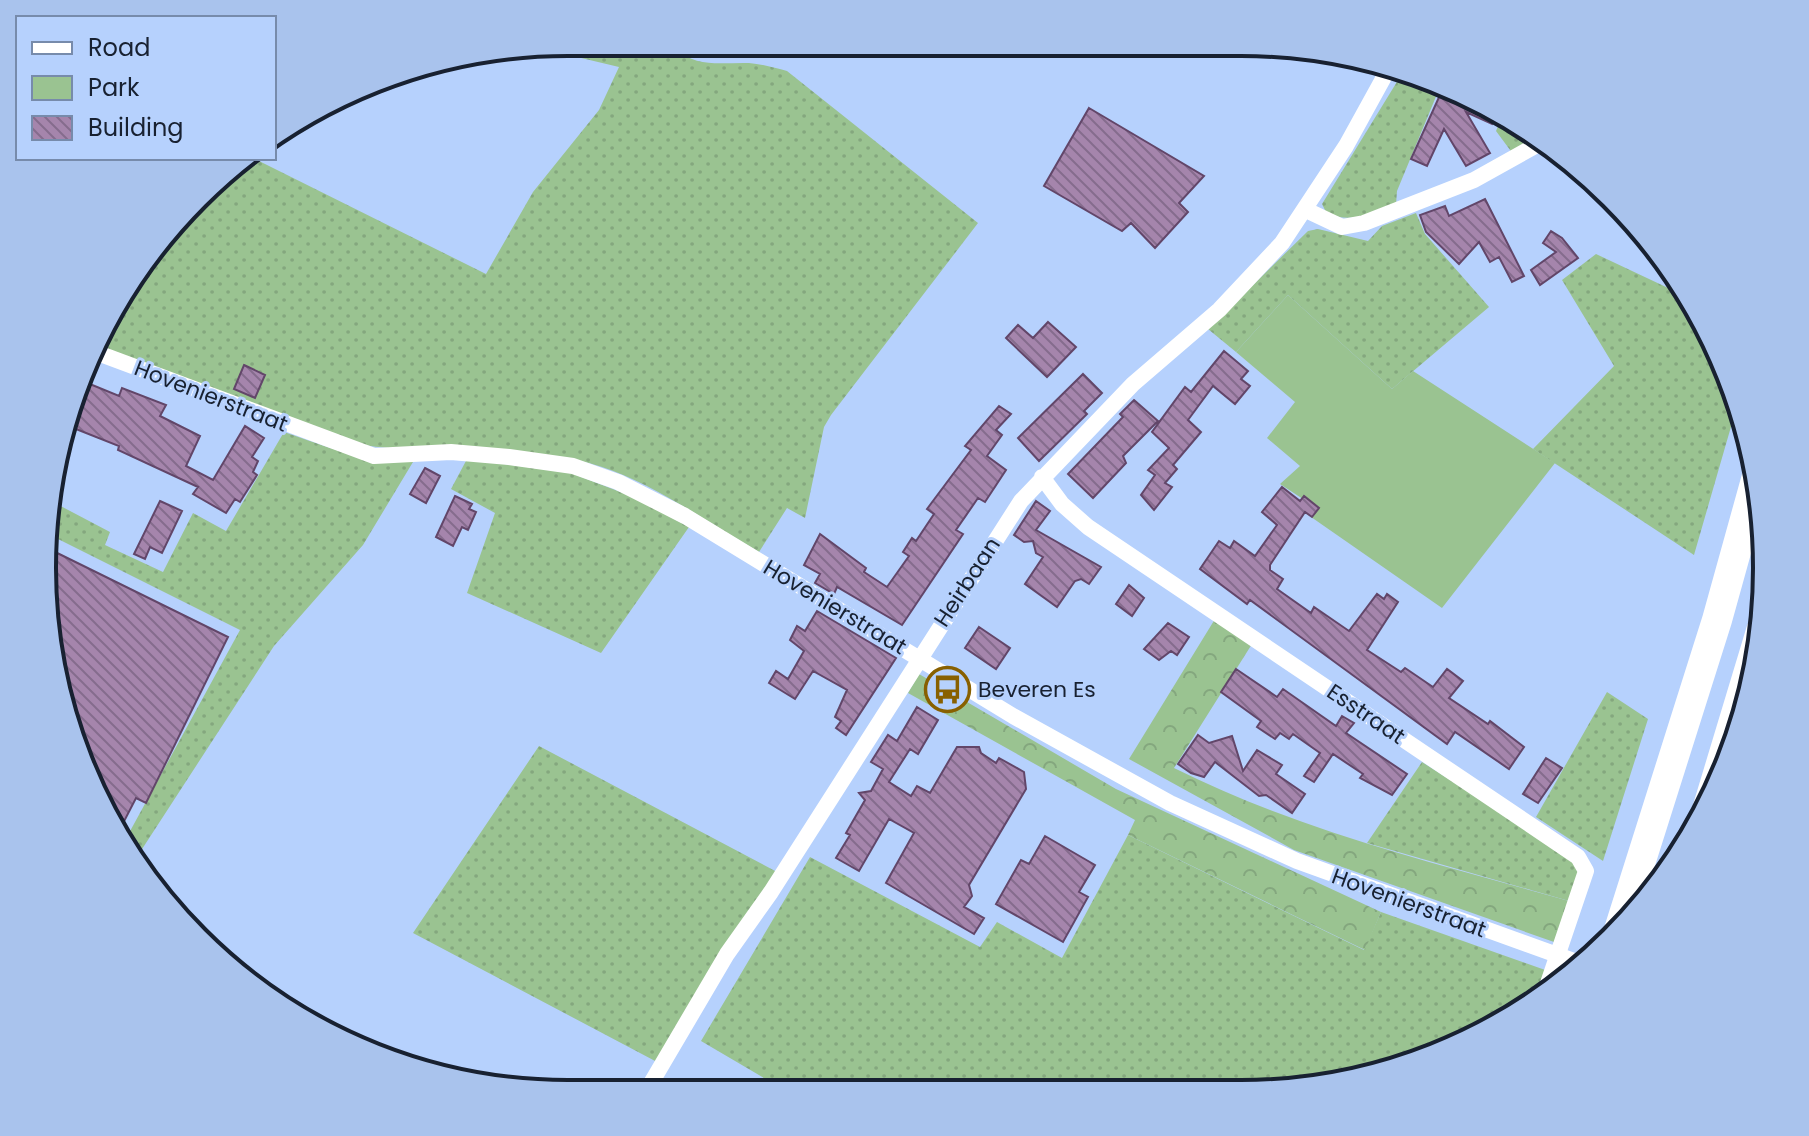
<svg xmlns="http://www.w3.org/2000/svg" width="1809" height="1136" viewBox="0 0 1809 1136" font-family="Poppins,sans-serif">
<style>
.grass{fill:url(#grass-dots)}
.forest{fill:url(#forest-crowns)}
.green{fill:#9ac391}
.building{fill:url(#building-back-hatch);stroke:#624669;stroke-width:2}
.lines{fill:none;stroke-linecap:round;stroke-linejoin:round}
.minor{stroke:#fff;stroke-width:16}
.motorway{stroke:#fff;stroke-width:30}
.labels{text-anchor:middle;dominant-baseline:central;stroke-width:6;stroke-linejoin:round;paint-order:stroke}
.street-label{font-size:22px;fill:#182131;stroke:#b6d1fd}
.poi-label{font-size:22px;fill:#182131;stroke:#b6d1fd;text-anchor:start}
.rim{fill:none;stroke:#182131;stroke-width:4}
</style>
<defs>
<pattern id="grass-dots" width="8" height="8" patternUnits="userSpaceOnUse" patternTransform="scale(2)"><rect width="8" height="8" fill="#9ac391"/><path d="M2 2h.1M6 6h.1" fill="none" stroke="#84a77e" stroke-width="1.8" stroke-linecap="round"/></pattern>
<pattern id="forest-crowns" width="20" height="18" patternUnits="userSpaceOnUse" patternTransform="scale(2)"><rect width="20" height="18" fill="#9ac391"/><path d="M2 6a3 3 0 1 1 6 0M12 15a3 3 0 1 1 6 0" fill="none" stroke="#84a77e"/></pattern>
<pattern id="building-back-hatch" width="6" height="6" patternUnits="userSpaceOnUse" patternTransform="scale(2)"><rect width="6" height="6" fill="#a585ac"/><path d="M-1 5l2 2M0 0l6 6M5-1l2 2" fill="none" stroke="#856c8d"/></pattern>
</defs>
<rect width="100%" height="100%" fill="#b6d1fd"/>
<path class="grass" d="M568 42 678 43 676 48C696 69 724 62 749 63 762 64 775 68 787 71L978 223 831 415 824 427 805 518 787 508 759 552C709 524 657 485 602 467 524 442 437 458 357 444L98 347 151 247 246 158H253L486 274 533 192 599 110 619 67 535 47Z
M1403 72 1442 82 1397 191 1396 205C1372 214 1353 223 1327 214L1322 204Z
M1502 117 1540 138 1513 154 1496 131Z
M1416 213 1425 234 1489 307 1392 389 1288 295 1236 352 1208 329 1308 231 1318 229 1368 241 1382 226Z
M1596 254 1683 295 1689 302 1692 299 1739 399 1694 555 1533 449 1614 366 1562 280Z
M284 432C328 447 366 463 413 462L363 545 274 646 133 863 123 844 240 630 48 534 53 502 110 532 105 545 163 572 193 513 226 531Z
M467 459 571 473 636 498 689 527 601 653 467 593 495 513 451 489Z
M1607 692 1648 719 1603 861 1536 817Z
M539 746 777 872 657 1062 413 933Z
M1422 762 1579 862 1582 866 1569 901 1367 843Z
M1128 835 1364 950 1381 912 1565 977 1504 1024 1378 1076 1276 1093 786 1091 701 1041 810 857 980 947 997 922 1062 958Z"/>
<path class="forest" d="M1215 619 1252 644 1174 768C1298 830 1435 863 1569 901L1554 942 1294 850 1129 759Z
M919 674 1116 789 1381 912 1365 950 1128 835 1135 820 908 693Z"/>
<path class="green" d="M1288 295 1392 389 1413 371 1555 463 1442 608 1301 510 1306 501 1280 484 1300 466 1267 438 1295 402 1236 352Z"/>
<path class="building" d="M1445 84 1496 113 1492 124 1466 112 1490 153 1466 166 1444 129 1427 166 1411 159Z
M1089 108 1204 176 1179 203 1188 212 1155 248 1131 223 1122 231 1044 186Z
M1485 199 1524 276 1512 282 1499 257 1490 262 1479 242 1459 264 1426 232 1420 215 1445 206 1449 216Z
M1551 231 1562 238 1578 258 1540 285 1531 270 1556 252 1543 243Z
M1048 322 1076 347 1047 377 1006 338 1018 325 1033 338Z
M1224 351 1248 371 1241 379 1250 386 1235 404 1213 386 1188 420 1201 432 1173 465 1177 469 1165 483 1172 487 1154 510 1141 495 1155 475 1148 470 1169 448 1152 432 1185 387 1191 392Z
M244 365 265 375 255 398 234 389Z
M1083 374 1102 393 1084 411 1087 414 1039 461 1018 438Z
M80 380 119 396 122 388 166 405 160 416 200 436 186 466 213 480 245 426 264 438 252 457 258 461 253 472 257 475 240 502 235 499 226 513 193 494 198 487 118 450 119 446 66 425 70 398Z
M1134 400 1158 421 1123 456 1126 463 1093 498 1068 474 1123 417 1120 414Z
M999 406 1011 414 996 430 1002 435 987 456 1006 470 985 502 978 498 956 530 963 534 902 625 837 587 834 594 815 583 820 574 804 565 820 534 866 568 864 572 887 587 909 556 903 552 912 538 916 541 934 514 927 509 971 450 965 446Z
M425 468 440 476 426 503 410 494Z
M1282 487 1300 501 1304 496 1319 508 1312 517 1305 512 1270 565V570L1283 579 1277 589 1311 613 1314 607 1349 631 1377 594 1384 599 1387 594 1398 602 1367 650 1401 672 1405 668 1433 687 1447 669 1463 681 1449 698 1488 724 1490 721 1524 747 1509 769 1455 732 1447 744 1250 600 1247 604 1200 569 1219 541 1230 548 1234 541 1255 556 1277 525 1262 512Z
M455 496 472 504 469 509 476 512 468 530 462 527 453 546 436 537Z
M160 501 182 511 162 553 150 547 145 559 134 554Z
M1036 501 1050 511 1036 530 1101 567 1089 584 1081 579 1075 581 1057 607 1025 584 1043 557 1036 553 1033 541 1024 542 1014 535Z
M45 547 228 637 146 803 136 798 118 833 60 705 42 568Z
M1129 585 1144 598 1132 616 1116 604Z
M817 611 896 658 846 735 836 728 841 721 835 717 847 690 813 671 795 699 769 683 776 671 788 679 804 651 790 640 797 626 805 631Z
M1168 623 1189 637 1177 655 1171 651 1159 660 1144 649Z
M979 627 1010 648 996 669 965 648Z
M1236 669 1277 697 1283 689 1336 726 1342 716 1354 723 1346 733 1407 774 1392 795 1360 778 1363 774 1333 754 1314 782 1304 776 1320 753 1293 734 1289 739 1280 733 1275 739 1257 727 1261 721 1221 692Z
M917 707 938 720 918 754 910 749 889 782 911 796 917 786 930 793 957 747H979L981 753 996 763 999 758 1024 772 1026 789 969 885 972 896 964 907 984 918 974 934 886 883 914 833 889 819 859 871 836 858 850 835 846 833 865 800 859 793 871 791 883 769 871 762 888 735 897 741Z
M1198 735 1209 743 1232 736 1243 771 1257 750 1282 765 1276 774 1305 794 1292 813 1266 795 1259 796 1215 762 1204 777 1191 773 1178 764Z
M1546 758 1562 768 1538 803 1523 794Z
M1045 836 1095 865 1079 892 1088 897 1063 942 996 904 1021 860 1029 864Z"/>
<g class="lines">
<path class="minor" d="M1306 210 1342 227 1364 223 1474 180 1544 141
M95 352 374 456 451 452 509 457 573 466 618 482 685 516 1013 716 1170 803 1297 861 1585 965
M1042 477 1062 504 1088 527 1578 857 1586 871 1544 995
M647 1090 727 954 771 892 1021 501 1133 384 1219 310 1282 243 1346 146 1389 68"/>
<path class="motorway" d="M1707 810 1761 631
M1619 930 1717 620 1757 476"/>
</g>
<defs>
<symbol id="bus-ring" viewBox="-11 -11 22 22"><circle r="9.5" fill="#b6d1fd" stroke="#886000" stroke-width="1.5"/><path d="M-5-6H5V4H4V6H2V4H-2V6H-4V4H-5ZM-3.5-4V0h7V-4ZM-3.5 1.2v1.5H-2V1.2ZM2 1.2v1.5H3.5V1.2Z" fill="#886000"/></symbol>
</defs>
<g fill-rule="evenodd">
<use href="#bus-ring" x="922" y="664" width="51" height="51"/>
</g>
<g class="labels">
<g class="street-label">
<text transform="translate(211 396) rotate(21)">Hovenierstraat</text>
<text transform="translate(967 582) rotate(-57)">Heirbaan</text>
<text transform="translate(835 607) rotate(31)">Hovenierstraat</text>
<text transform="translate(1366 714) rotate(34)">Esstraat</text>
<text transform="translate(1409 903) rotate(20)">Hovenierstraat</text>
</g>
<g class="poi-label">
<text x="978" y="689">Beveren Es</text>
</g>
</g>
<path d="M0 0H1809V1136H0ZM568 56H1241A512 512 0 0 1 1753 568V568A512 512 0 0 1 1241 1080H568A512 512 0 0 1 56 568V568A512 512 0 0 1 568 56Z" fill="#a9c3ed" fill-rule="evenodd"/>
<path class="rim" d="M568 56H1241A512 512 0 0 1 1753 568V568A512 512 0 0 1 1241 1080H568A512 512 0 0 1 56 568V568A512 512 0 0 1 568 56Z"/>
<rect x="16" y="16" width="260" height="144" fill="#b6d1fd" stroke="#778bab" stroke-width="2"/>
<rect x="32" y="42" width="40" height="12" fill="#ffffff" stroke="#778bab" stroke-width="2"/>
<text x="88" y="56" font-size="24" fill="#182131">Road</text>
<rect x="32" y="76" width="40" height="24" fill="#9ac391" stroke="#778bab" stroke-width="2"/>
<text x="88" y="96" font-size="24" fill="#182131">Park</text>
<rect x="32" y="116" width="40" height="24" fill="url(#building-back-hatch)" stroke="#778bab" stroke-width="2"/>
<text x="88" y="136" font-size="24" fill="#182131">Building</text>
</svg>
